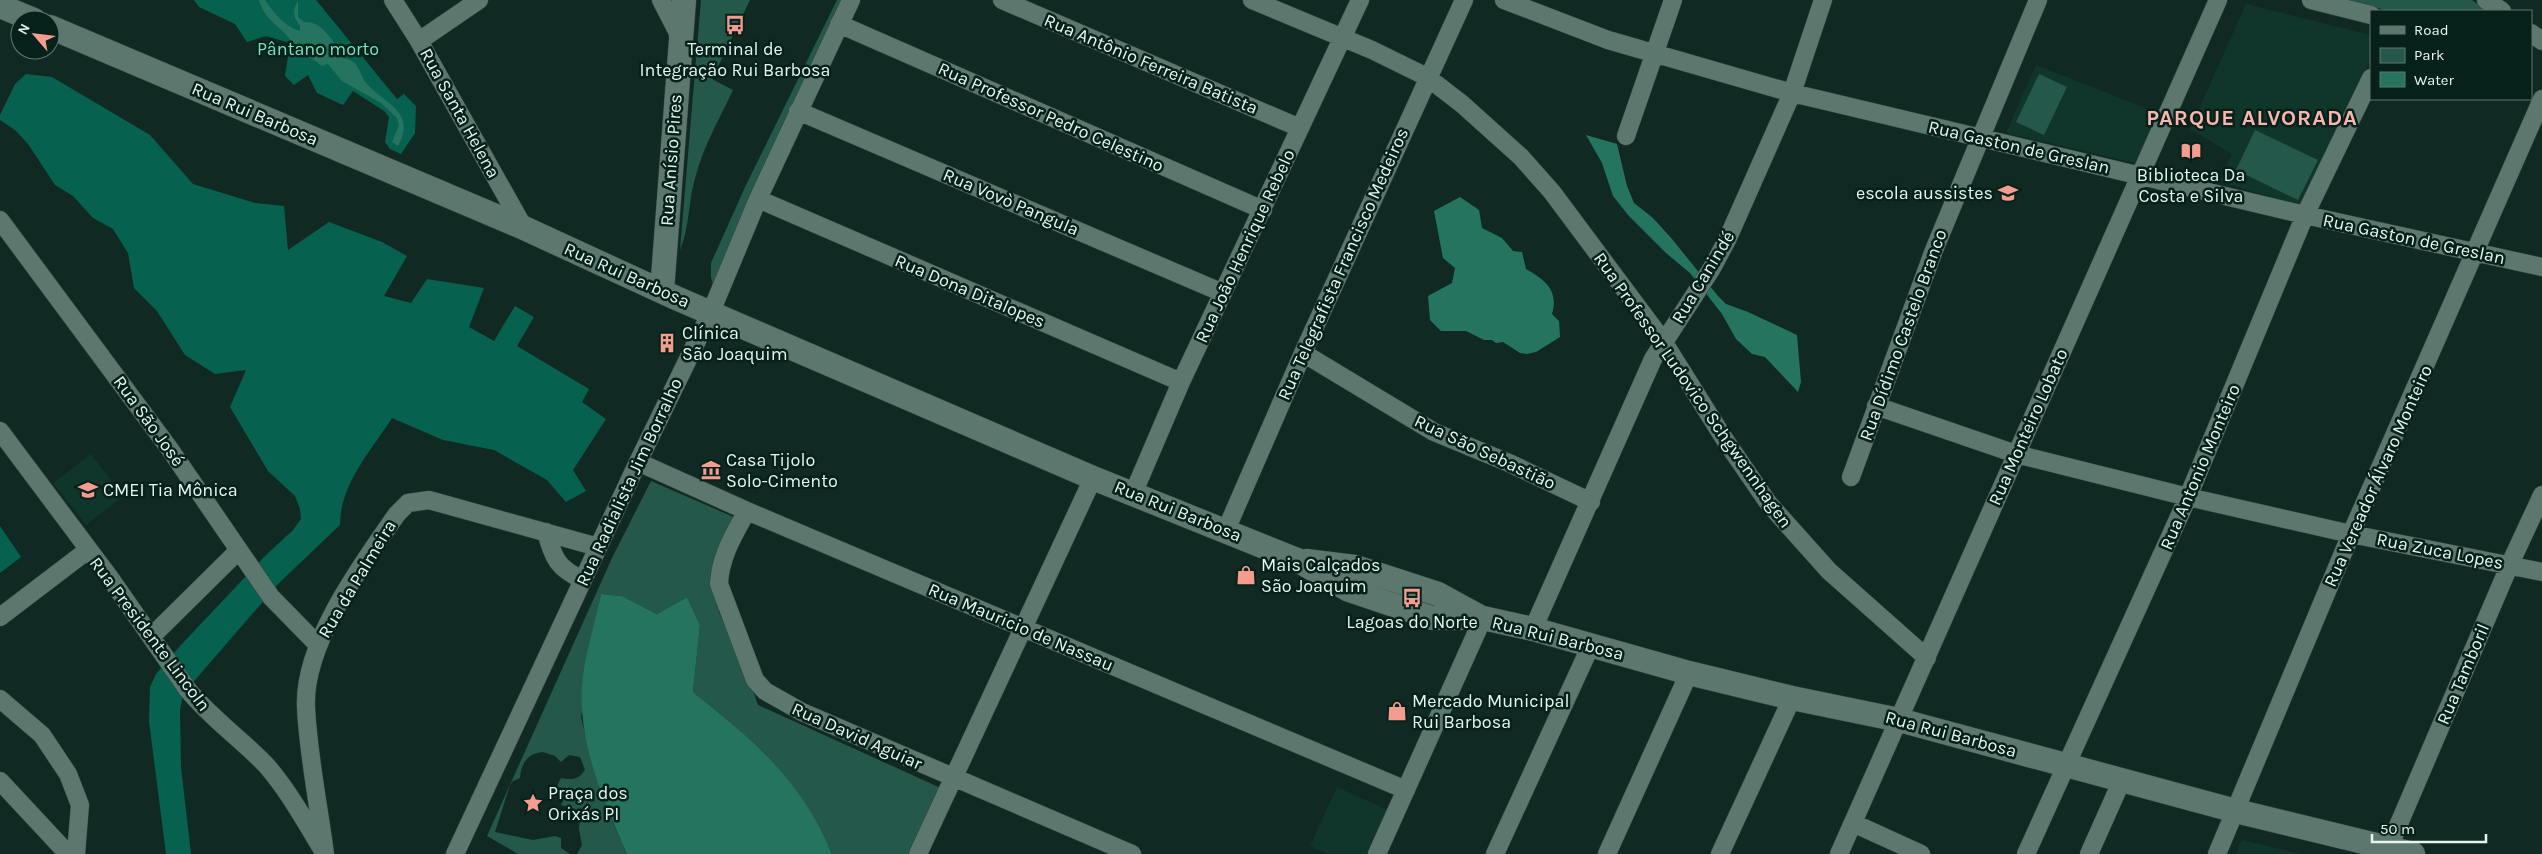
<svg xmlns="http://www.w3.org/2000/svg" width="2542" height="854" viewBox="0 0 2542 854" font-family="Karla,sans-serif">
<style>
.built{fill:#10352b}
.green{fill:#24584a;fill-rule:evenodd}
.forest{fill:#07614f}
.water{fill:#257460}
.lines{fill:none;stroke-linecap:round;stroke-linejoin:round}
.street-casing{stroke:#33453e;stroke-width:19}
.secondary-casing{stroke:#33453e;stroke-width:25}
.street{stroke:#5c776e;stroke-width:18}
.secondary{stroke:#5c776e;stroke-width:24}
.labels{text-anchor:middle;dominant-baseline:central;stroke-width:5;stroke-linejoin:round;paint-order:stroke}
.park-label{font-size:18px;fill:#75e4c5;stroke:#06211a}
.poi-label{font-size:18px;fill:#e6f5f0;stroke:#06211a;text-anchor:start}
.street-label{font-size:18px;fill:#e6f5f0;stroke:#06211a}
.district-label{font-size:22px;font-weight:bold;letter-spacing:1px;fill:#fab6ad;stroke:#06211a}
</style>
<rect width="100%" height="100%" fill="#102a23"/>
<path class="built" d="M2246 4 2371 35V59L2303 206 2220 182 2232 154 2190 129Z
M2036 65 2161 114 2139 164 2006 133Z
M91 454 123 496 86 525 53 483Z
M1337 787 1390 811 1370 854H1327L1310 846Z
M2242 840 2302 854H2236Z"/>
<path class="green" d="M701 0H750L712 79 733 90C720 118 704 145 696 175 688 199 690 227 680 250Z
M837 0H849L716 297 711 277V263L746 185Z
M2341 0H2472L2487 11H2391Z
M2039 74 2067 87 2044 135 2016 122Z
M2255 130 2318 160 2298 200 2236 170Z
M651 481 736 518 710 575 719 612 746 671 758 705 943 789 913 854H832C802 781 753 740 693 692L700 625 687 597 657 614 622 596 601 594 581 717 589 750 608 812 627 854H518L487 836 612 558ZM543 752 555 756 561 762 569 755 580 757 585 770C578 780 573 780 561 778L557 786 563 801 561 805 570 807 580 813 579 829 582 845 577 854H570L561 848V838L555 836 533 840 495 832 510 785 513 781 520 778C521 763 528 753 543 752Z"/>
<path class="forest" d="M194 0H316L397 99 404 94 416 106 415 133 401 154 390 149 385 142 389 117 384 111 353 91 343 105 317 93 308 75 294 85 285 76 290 43 266 36 247 42 235 24 199 7Z
M26 74 52 77 150 135 193 184 255 203 284 206 288 250 329 222 382 242 407 256 384 296 411 303 427 279 484 288 469 327 494 341 515 306 534 317 517 346 589 389 582 402 606 419 573 470 586 491 566 502 547 480 494 450 443 440 392 418C371 451 340 484 340 525L279 583 183 694 180 710 181 767 191 854H166L149 721 150 687 156 674 180 646 264 557 293 530 301 519 300 509 295 496 268 471 230 407 246 370 215 374 185 355 157 311 134 288 128 253 113 229 93 218 73 196 55 185 28 144 15 130 0 120V115L15 84Z
M0 526 21 557 0 573Z"/>
<path class="water" d="M259 0H265C274 13 285 27 300 31V26C293 17 292 11 298 1V17L304 22C319 21 327 33 335 44L334 52C339 58 345 57 352 61 359 65 361 77 367 84 385 104 417 112 398 146L392 142 399 125 397 118 381 103 342 81 328 64 322 66 311 58 297 53C288 26 266 26 259 0Z
M1586 135 1617 144 1627 186 1634 203 1653 218 1672 239 1718 296 1726 304 1748 312 1797 335 1801 382 1798 392 1765 357 1752 354 1736 339 1722 314 1690 273 1666 253 1628 215 1613 196 1602 163Z
M1460 197 1479 210 1482 228 1502 238 1513 251 1522 252 1526 269C1545 280 1559 290 1552 314L1559 321 1560 337 1536 352 1527 354 1520 353 1503 342 1496 343 1492 340H1484L1466 331H1441L1430 320 1428 296 1452 283 1455 268 1443 258 1434 211Z
M601 594 622 596 657 614 687 597 700 625 693 692C753 740 802 780 832 854H627C602 798 573 732 584 669 588 644 596 619 601 594Z"/>
<g class="lines">
<defs>
<path id="street" d="M393 0 419 41 524 228
M661 0 680 37
M1002 0 1300 128
M1252 0 1372 50 1427 77 1462 104 1521 157 1552 192 1663 341 1725 440 1769 504 1829 571 1927 658
M1504 0 1608 40 1792 93 2305 215 2542 267
M2311 0 2371 15
M2486 0 2502 11
M839 24 1263 210
M2531 33 2542 41
M419 41 479 0
M798 111 1223 293
M1626 136 1673 0
M758 199 1181 382
M0 220 169 448 271 597 318 645
M1303 353 1434 432 1509 463 1591 502
M1876 406 2016 454 2188 497 2351 534 2542 572
M0 431 110 578 188 690C211 718 241 739 266 765 288 790 305 821 322 849
M638 462 747 511 1406 790
M1851 477 1934 250 2038 0
M1133 494 1181 382 1360 0
M747 511C734 534 720 557 719 584L755 680 765 691 802 712 1132 854
M1226 530 1303 353 1464 0
M546 532C554 559 557 568 583 580
M0 617 88 550
M1533 629 1653 359 1712 268 1727 240 1792 93 1823 0
M151 637 239 550
M0 699 42 735 68 774 80 805 76 854
M0 781 68 854
M1853 823 1921 854
M325 854C319 807 308 754 306 707 303 644 362 564 397 514L408 503 429 500 598 547
M455 854 638 462 711 312 758 199 851 0
M918 854 1093 478
M1377 854 1483 618
M1495 854 1591 645
M1607 854 1689 673
M1720 854 1792 698
M1839 854 2218 0
M2026 854 2188 497 2305 215 2371 78
M2089 854 2122 780
M2217 854 2351 534 2542 99
M2386 854 2510 564 2542 495"/>
<path id="secondary" d="M0 6 34 20
M50 27 524 228 676 298 1093 478 1297 560 1349 590 1432 618H1483L1533 629 1689 673 1792 698 1899 720 2236 811 2413 854
M662 291 684 0
M1306 561 1355 567 1438 594 1482 618"/>
</defs>
<use href="#street" class="street-casing"/>
<use href="#secondary" class="secondary-casing"/>
<use href="#street" class="street"/>
<use href="#secondary" class="secondary"/>
</g>
<defs>
<symbol id="bus-bare" viewBox="-9 -9 18 18"><path d="M-5-6H5V4H4V6H2V4H-2V6H-4V4H-5ZM-3.5-4V0h7V-4ZM-3.5 1.2v1.5H-2V1.2ZM2 1.2v1.5H3.5V1.2Z" fill="#f59c90" stroke="#06211a" stroke-width="2.5" paint-order="stroke"/></symbol>
<symbol id="library-bare" viewBox="-9 -9 18 18"><path d="M-6-4Q-3-5.5-.7-3.5V5Q-3 3-6 4ZM6-4Q3-5.5 .7-3.5V5Q3 3 6 4Z" fill="#f59c90" stroke="#06211a" stroke-width="2.5" paint-order="stroke"/></symbol>
<symbol id="school-bare" viewBox="-9 -9 18 18"><path d="M0-5L7-2L0 1L-7-2ZM-4 1L0 2.5L4 1V4Q0 6-4 4Z" fill="#f59c90" stroke="#06211a" stroke-width="2.5" paint-order="stroke"/></symbol>
<symbol id="building-bare" viewBox="-9 -9 18 18"><path d="M-4-6H4V6H1V3H-1V6H-4ZM-2.5-4.3h1.7v1.8h-1.7ZM.8-4.3h1.7v1.8H.8ZM-2.5-1h1.7V.8h-1.7ZM.8-1h1.7V.8H.8Z" fill="#f59c90" stroke="#06211a" stroke-width="2.5" paint-order="stroke"/></symbol>
<symbol id="museum-bare" viewBox="-9 -9 18 18"><path d="M0-6L6-3V-2H-6V-3ZM-5-1h2V3h-2ZM-1-1h2V3h-2ZM3-1h2V3H3ZM-6 4H6V6H-6Z" fill="#f59c90" stroke="#06211a" stroke-width="2.5" paint-order="stroke"/></symbol>
<symbol id="shop-bare" viewBox="-9 -9 18 18"><path d="M-5-2.5h2.3a2.7 3.5 0 0 1 5.4 0H5L5.5 6h-11ZM-1.5-2.5h3a1.5 2.3 0 0 0-3 0Z" fill="#f59c90" stroke="#06211a" stroke-width="2.5" paint-order="stroke"/></symbol>
<symbol id="sight-bare" viewBox="-9 -9 18 18"><path d="M0-6L1.8-2.2L6-1.7L2.9 1.2L3.7 5.4L0 3.3L-3.7 5.4L-2.9 1.2L-6-1.7L-1.8-2.2Z" fill="#f59c90" stroke="#06211a" stroke-width="2.5" paint-order="stroke"/></symbol>
</defs>
<g fill-rule="evenodd">
<use href="#bus-bare" x="721" y="11" width="28" height="28"/>
<use href="#library-bare" x="2177" y="137" width="28" height="28"/>
<use href="#school-bare" x="1994" y="179" width="28" height="28"/>
<use href="#building-bare" x="653" y="329" width="28" height="28"/>
<use href="#museum-bare" x="697" y="456" width="28" height="28"/>
<use href="#school-bare" x="74" y="476" width="28" height="28"/>
<use href="#shop-bare" x="1232" y="561" width="28" height="28"/>
<use href="#bus-bare" x="1398" y="584" width="28" height="28"/>
<use href="#shop-bare" x="1383" y="697" width="28" height="28"/>
<use href="#sight-bare" x="519" y="789" width="28" height="28"/>
</g>
<g class="labels">
<g class="park-label">
<text x="318" y="49">Pântano morto</text>
</g>
<g class="poi-label">
<text x="735" y="49" text-anchor="middle">Terminal de<tspan x="735" dy="21">Integração Rui Barbosa</tspan></text>
<text x="2191" y="175" text-anchor="middle">Biblioteca Da<tspan x="2191" dy="21">Costa e Silva</tspan></text>
<text x="1993" y="193" text-anchor="end">escola aussistes</text>
<text x="682" y="333">Clínica<tspan x="682" dy="21">São Joaquim</tspan></text>
<text x="726" y="460">Casa Tijolo<tspan x="726" dy="21">Solo-Cimento</tspan></text>
<text x="103" y="490">CMEI Tia Mônica</text>
<text x="1261" y="565">Mais Calçados<tspan x="1261" dy="21">São Joaquim</tspan></text>
<text x="1412" y="622" text-anchor="middle">Lagoas do Norte</text>
<text x="1412" y="701">Mercado Municipal<tspan x="1412" dy="21">Rui Barbosa</tspan></text>
<text x="548" y="793">Praça dos<tspan x="548" dy="21">Orixás PI</tspan></text>
</g>
<g class="street-label">
<text transform="translate(1151 64) rotate(23)">Rua Antônio Ferreira Batista</text>
<text transform="translate(460 113) rotate(61)">Rua Santa Helena</text>
<text transform="translate(255 114) rotate(23)">Rua Rui Barbosa</text>
<text transform="translate(1051 117) rotate(24)">Rua Professor Pedro Celestino</text>
<text transform="translate(2019 147) rotate(13)">Rua Gaston de Greslan</text>
<text transform="translate(671 160) rotate(-86)">Rua Anísio Pires</text>
<text transform="translate(1011 202) rotate(23)">Rua Vovò Pangula</text>
<text transform="translate(2414 239) rotate(12)">Rua Gaston de Greslan</text>
<text transform="translate(1245 246) rotate(-65)">Rua João Henrique Rebelo</text>
<text transform="translate(1343 264) rotate(-66)">Rua Telegrafista Francisco Medeiros</text>
<text transform="translate(627 275) rotate(24)">Rua Rui Barbosa</text>
<text transform="translate(1703 277) rotate(-59)">Rua Canindé</text>
<text transform="translate(970 291) rotate(23)">Rua Dona Ditalopes</text>
<text transform="translate(1903 335) rotate(-70)">Rua Dídimo Castelo Branco</text>
<text transform="translate(1693 390) rotate(55)">Rua Professor Ludovico Schgwennhagen</text>
<text transform="translate(149 421) rotate(54)">Rua São José</text>
<text transform="translate(2028 427) rotate(-66)">Rua Monteiro Lobato</text>
<text transform="translate(1485 452) rotate(25)">Rua São Sebastião</text>
<text transform="translate(2200 467) rotate(-67)">Rua Antonio Monteiro</text>
<text transform="translate(2378 476) rotate(-66)">Rua Vereador Álvaro Monteiro</text>
<text transform="translate(629 482) rotate(-65)">Rua Radialista Jim Borralho</text>
<text transform="translate(1178 511) rotate(22)">Rua Rui Barbosa</text>
<text transform="translate(2440 551) rotate(11)">Rua Zuca Lopes</text>
<text transform="translate(357 579) rotate(-59)">Rua da Palmeira</text>
<text transform="translate(1021 627) rotate(23)">Rua Mauricio de Nassau</text>
<text transform="translate(150 634) rotate(53)">Rua Presidente Lincoln</text>
<text transform="translate(1558 638) rotate(14)">Rua Rui Barbosa</text>
<text transform="translate(2463 674) rotate(-67)">Rua Tamboril</text>
<text transform="translate(1951 734) rotate(15)">Rua Rui Barbosa</text>
<text transform="translate(857 736) rotate(24)">Rua David Aguiar</text>
</g>
<g class="district-label">
<text x="2252" y="118">PARQUE ALVORADA</text>
</g>
</g>
<rect x="2370" y="10" width="162" height="90" fill="#06211a" stroke="#607670"/>
<rect x="2380" y="26" width="25" height="8" fill="#5c776e" stroke="#607670"/>
<text x="2414" y="35" font-size="15" fill="#e6f5f0">Road</text>
<rect x="2380" y="48" width="25" height="15" fill="#24584a" stroke="#607670"/>
<text x="2414" y="60" font-size="15" fill="#e6f5f0">Park</text>
<rect x="2380" y="72" width="25" height="15" fill="#257460" stroke="#607670"/>
<text x="2414" y="85" font-size="15" fill="#e6f5f0">Water</text>
<g transform="translate(35 35) rotate(298)"><circle r="24" fill="#06211a" stroke="#607670"/>
<path d="M0-4L9 19L0 12L-9 19Z" fill="#f59c90"/>
<text y="-8" font-size="14" font-weight="bold" text-anchor="middle" fill="#e6f5f0">N</text>
</g>
<path d="M2372 834v8h114v-8" fill="none" stroke="#e6f5f0" stroke-width="2.5"/>
<text x="2380" y="834" font-size="15" fill="#e6f5f0" stroke="#06211a" stroke-width="4" paint-order="stroke">50 m</text>
</svg>
